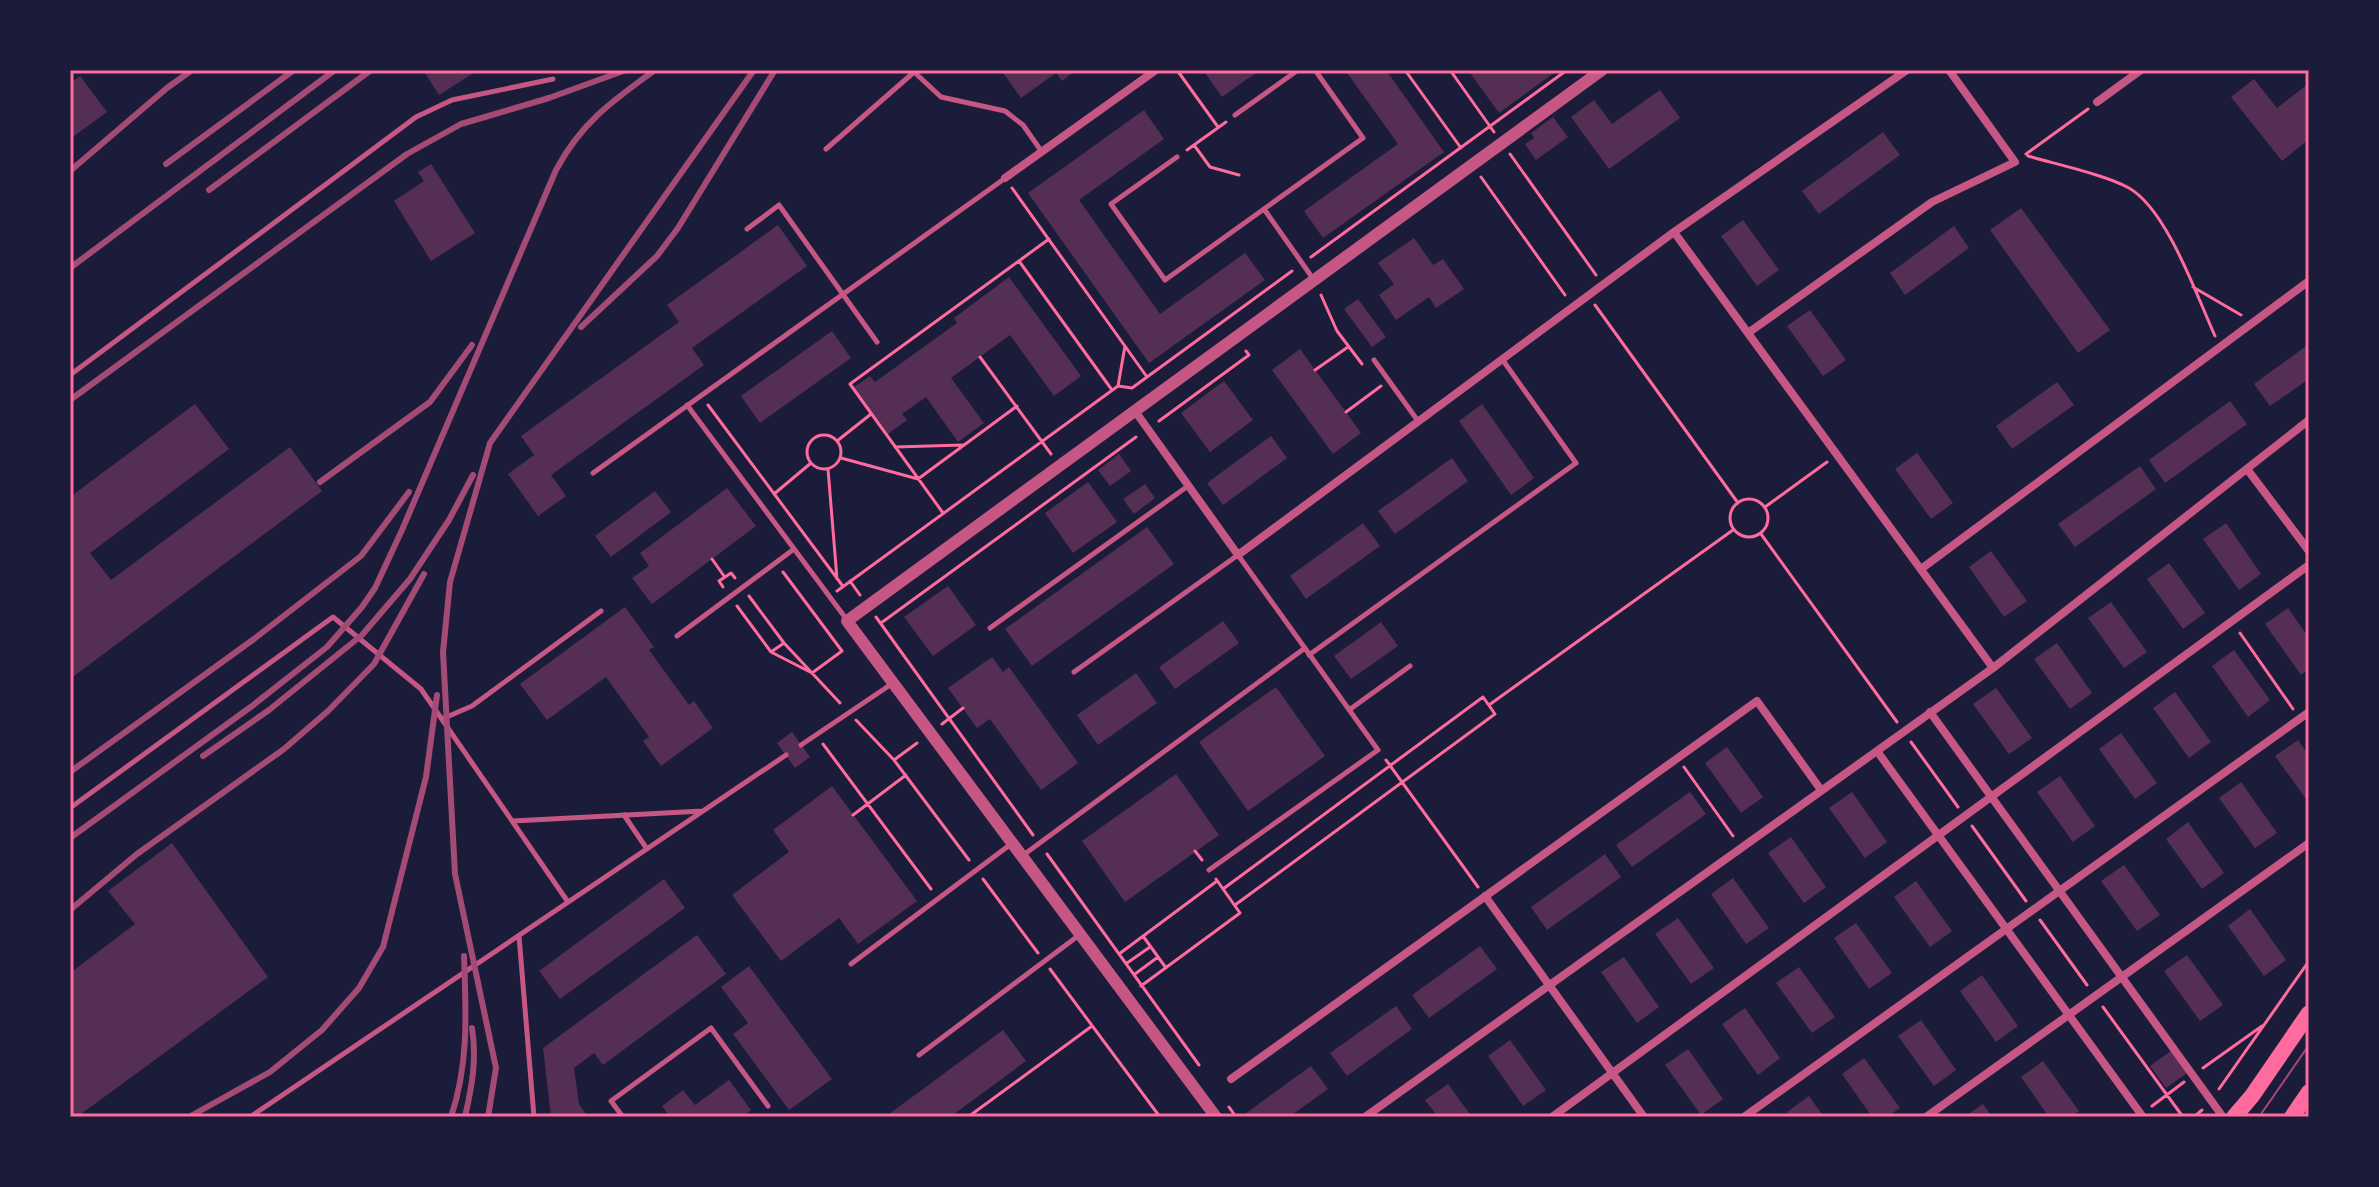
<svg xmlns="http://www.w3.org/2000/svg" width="2379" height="1187" viewBox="0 0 2379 1187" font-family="Barlow,sans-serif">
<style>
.building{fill:#542f53}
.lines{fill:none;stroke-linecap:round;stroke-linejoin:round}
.path{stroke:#ff6b9d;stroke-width:3}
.service{stroke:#c65784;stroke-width:5}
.minor{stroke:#c65784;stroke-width:8}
.tertiary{stroke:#c65784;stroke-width:12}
.primary{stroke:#ff6b9d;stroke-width:16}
.tram{stroke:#a44b75;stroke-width:2}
.rail{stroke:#a44b75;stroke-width:6}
.neatline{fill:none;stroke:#ff6b9d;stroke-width:3}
</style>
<rect width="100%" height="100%" fill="#1b1b3a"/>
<path class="building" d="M430 70H478L439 95 425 73Z
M1001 70H1076L1062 81 1056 73 1021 98Z
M1203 70H1260L1222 97Z
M1345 70H1386L1444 152 1323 238 1304 211 1398 144Z
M1468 70H1558L1499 113Z
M80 76 107 112 70 139V83Z
M2254 79 2277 108 2309 83V139L2282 161 2231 97Z
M1660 90 1680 118 1609 169 1571 117 1594 100 1612 124Z
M1144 110 1164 139 1079 200 1160 314 1245 253 1265 280 1149 363 1028 193Z
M1553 117 1568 137 1536 160 1525 144 1534 138 1531 133Z
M1883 132 1900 155 1819 214 1802 191Z
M431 164 475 233 431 261 394 201 424 181 418 172Z
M2021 208 2110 330 2078 353 1990 230Z
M1743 220 1779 270 1757 286 1721 236Z
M778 225 807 266 692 348 704 365 551 475 566 496 538 516 508 474 534 455 521 436 679 322 667 305Z
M1954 226 1969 248 1905 295 1890 273Z
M1414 238 1433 265 1443 259 1464 289 1436 308 1429 297 1396 320 1379 295 1394 284 1378 263Z
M1009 277 1081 376 1054 396 1010 335 951 378 984 423 958 442 926 397 902 414 907 420 888 434 854 387 870 376 875 382 957 323 954 318Z
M1358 299 1386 337 1372 347 1344 309Z
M1810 310 1846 360 1823 376 1787 326Z
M832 331 851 358 760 423 741 396Z
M2309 344V379L2270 406 2254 384Z
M1300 349 1361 433 1333 454 1272 370Z
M1224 381 1253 420 1210 452 1181 413Z
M2057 382 2074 405 2012 449 1996 426Z
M2230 401 2247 424 2165 483 2149 460Z
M195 404 229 449 90 553 111 580 290 447 322 491 70 679V497Z
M1482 404 1534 478 1511 495 1459 421Z
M1271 436 1287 458 1223 505 1207 483Z
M1917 453 1953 503 1931 519 1895 469Z
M1119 454 1131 471 1110 486 1098 470Z
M1452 458 1468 481 1395 534 1378 511Z
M2140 466 2156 489 2075 547 2058 524Z
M1088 482 1117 522 1073 553 1045 513Z
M1145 484 1155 498 1134 514 1123 499Z
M727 488 756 526 652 604 632 578 649 566 640 553Z
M655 491 671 512 611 557 595 536Z
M1363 523 1380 546 1306 599 1290 576Z
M2226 523 2261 574 2239 590 2203 539Z
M1147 527 1174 564 1032 666 1005 629Z
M1991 551 2027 601 2004 617 1969 567Z
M2169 563 2205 613 2183 629 2147 579Z
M948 586 976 625 933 656 904 617Z
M2111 602 2147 652 2124 668 2088 618Z
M625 607 654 647 649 650 689 705 694 701 713 728 661 766 643 741 649 737 606 677 547 720 520 684Z
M2288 608 2309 638V669L2301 675 2265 624Z
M1223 621 1239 643 1175 689 1159 667Z
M1381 622 1398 646 1351 679 1334 656Z
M2057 643 2092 693 2070 709 2034 659Z
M2234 650 2270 700 2248 717 2212 666Z
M992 657 1003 672 1009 667 1078 763 1041 790 990 719 977 728 948 688Z
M1136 673 1157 703 1098 745 1077 715Z
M1276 687 1325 756 1248 811 1199 742Z
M1996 688 2032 738 2009 754 1973 704Z
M2175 692 2211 742 2189 758 2153 708Z
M792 732 810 757 795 768 777 743Z
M2121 733 2157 783 2135 799 2099 749Z
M2298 740 2309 756V803L2275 756Z
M1727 747 1763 797 1741 813 1705 763Z
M1176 774 1219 835 1125 902 1082 841Z
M2060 776 2095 826 2073 842 2037 792Z
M2241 782 2277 833 2255 848 2219 798Z
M832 786 917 901 858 944 839 918 781 961 732 895 789 852 773 830Z
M1690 792 1706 814 1632 867 1616 845Z
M1852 792 1887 842 1865 858 1829 808Z
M2188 822 2224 873 2202 889 2166 839Z
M1791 837 1826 887 1804 903 1768 853Z
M172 843 268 977 77 1117H70V973L135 924 108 891Z
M1605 854 1621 877 1547 930 1531 907Z
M2124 865 2160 915 2137 931 2101 881Z
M1733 878 1769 928 1746 944 1711 894Z
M664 879 685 908 560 999 539 971Z
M1916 881 1952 931 1930 947 1894 897Z
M2250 909 2286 960 2264 976 2228 926Z
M1678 918 1714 968 1691 984 1655 934Z
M1856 923 1892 973 1869 989 1834 938Z
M697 935 726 974 603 1065 594 1053 574 1068 579 1104 588 1117H551L543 1048Z
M1480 946 1497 969 1429 1018 1412 995Z
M2187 955 2223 1005 2200 1021 2164 971Z
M1624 957 1659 1007 1637 1023 1601 972Z
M749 966 832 1079 789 1110 733 1034 748 1023 721 987Z
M1799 967 1835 1017 1812 1033 1776 983Z
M1982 975 2018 1026 1996 1042 1960 991Z
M1396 1006 1412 1029 1347 1076 1330 1053Z
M1745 1008 1780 1058 1758 1075 1722 1024Z
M1921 1020 1956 1070 1934 1086 1898 1036Z
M1003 1030 1026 1061 950 1117 944 1113 938 1117H885Z
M1510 1040 1546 1090 1523 1106 1488 1056Z
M1688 1049 1723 1099 1701 1115 1665 1065Z
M2171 1051 2187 1073 2166 1088 2150 1066Z
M1864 1058 1900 1108 1887 1117H1872L1842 1074Z
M2043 1061 2079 1111 2071 1117H2049L2021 1077Z
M1311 1066 1328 1089 1289 1117H1247L1245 1114Z
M729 1080 751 1110 742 1117H670L662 1106 683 1090 695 1105Z
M1448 1084 1472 1117H1438L1425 1100Z
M1809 1096 1824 1117H1790L1787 1112Z
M1983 1104 1992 1117H1964Z"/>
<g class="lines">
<path class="path" d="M1177 70 1218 127
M1405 70 1461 148
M1450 70 1494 132
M1194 145 1210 167 1239 175
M1187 150 1226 122
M1510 154 1596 275
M2026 154 2088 109
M2028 156C2055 164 2106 175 2129 188 2167 210 2196 294 2215 336
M1481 177 1565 295
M1012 188 1147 377
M1311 257 1567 70
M1019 261 1112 390
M2193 287 2241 315
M1321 295 1337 331 1362 364
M1595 305 1738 503
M980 357 1051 454
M1315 370 1348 347
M1118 386 1132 388 1292 271
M708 405 842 585
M1346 412 1381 386
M1159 421 1249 355 1246 351
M807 452a17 17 0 1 1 34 0a17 17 0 1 1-34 0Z
M837 441 871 414
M895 447 963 445
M841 458 918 479 1017 406
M828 469 837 579
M774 494 811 463
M1730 518a19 19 0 1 1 38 0a19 19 0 1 1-38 0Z
M1765 507 1827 462
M943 513 850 384 1049 239
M1761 534 1897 722
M712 559 724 576
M850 581 860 595
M723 587 719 581 731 573 735 578
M837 591 1118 386 1125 346
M749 596 784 643 840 703
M737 606 771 652 812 673 842 651 783 572
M876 617 1033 835
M881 623 1136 437
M2240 633 2293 709
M771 652 784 643
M1489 705 1733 530
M856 720 894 760 969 860
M942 724 963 708
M1911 742 1958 807
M823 744 931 889
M894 760 917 743
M1386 760 1478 887
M1684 767 1733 836
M853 815 906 775
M1972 826 2026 901
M1195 851 1202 860
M1047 854 1199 1065
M983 879 1038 953
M1223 889 1483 697 1495 714 1235 905
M2040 920 2087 985
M1143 936 1166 968
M1119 954 1217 881
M1127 963 1150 947
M1050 969 1160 1117
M1135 974 1158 957
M1141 986 1240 913 1216 879
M2103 1007 2183 1117
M2203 1068 2262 1026
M2219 1089 2309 961
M2152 1106 2184 1082
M1229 1107 1236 1117
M968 1117 1092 1026
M2194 1117 2202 1110"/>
<path class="service" d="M912 70 941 97 1005 111 1023 125 1042 152
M1235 115 1298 70
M826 149 913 73
M1177 157 1111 204 1165 280 1363 138 1315 70
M1264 209 1314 280
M747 229 779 205 877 342
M1374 360 1418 421
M70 375 416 117 452 100 553 79
M687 405 847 620
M593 473 1004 179
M990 628 1188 486
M677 636 794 549
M1309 655 1576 463 1502 359
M1074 672 1238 555 1378 750 1209 870
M1349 710 1410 666
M442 719 472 706 601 611
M801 745 893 683
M70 808 333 617 421 689 568 902
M624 815 647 849
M513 821 703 811
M1022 856 1305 648
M519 936 534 1117
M851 964 1011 844
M919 1055 1078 936
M250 1117 786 755
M623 1117 611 1101 711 1028 768 1106"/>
<path class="minor" d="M2097 102 2141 70
M1005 178 1156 70
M1674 232 1993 668
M1748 333 1932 202 2015 162 1949 70
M1135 411 1238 555 1674 232 1907 70
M2247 469 2309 551
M1921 569 2309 281
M1930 712 2223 1117
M1877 751 2143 1117
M1485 896 1644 1117
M1231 1079 1757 701 1821 790
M1365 1117 1993 668 2309 420
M1552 1117 2309 565
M1744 1117 2309 712
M1926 1117 2309 843"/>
<path class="tertiary" d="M1216 1117 847 621 1602 70"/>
<path class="primary" d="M2234 1117 2252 1096 2309 1013
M2292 1117 2309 1092"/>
<path class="tram" d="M2259 1117 2309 1045"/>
<path class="rail" d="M166 164 294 70
M70 171 167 88 192 70
M209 190 371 70
M70 268 335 70
M581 327 657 256 678 228 775 70
M70 400 407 154 461 124 549 98 626 70
M320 482 430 402 472 345
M203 756 269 710 362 635 410 579 449 520 473 475
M70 772 254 639 361 556 409 492
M70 838 252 706 327 647 362 607 375 588 402 530 556 170C581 123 612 101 655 70
M70 910 137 854 284 749 328 711 374 664 424 574
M189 1117 270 1072 322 1030 359 988 383 947 426 777 437 695
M451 1117C469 1063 466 1013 464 956
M465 1117C472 1086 477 1059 472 1028
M488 1117 496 1068 455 874 443 652 450 582 490 443 754 70"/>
</g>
<rect width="2379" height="1187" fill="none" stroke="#1b1b3a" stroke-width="144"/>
<rect x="72" y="72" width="2235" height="1043" class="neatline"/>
</svg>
